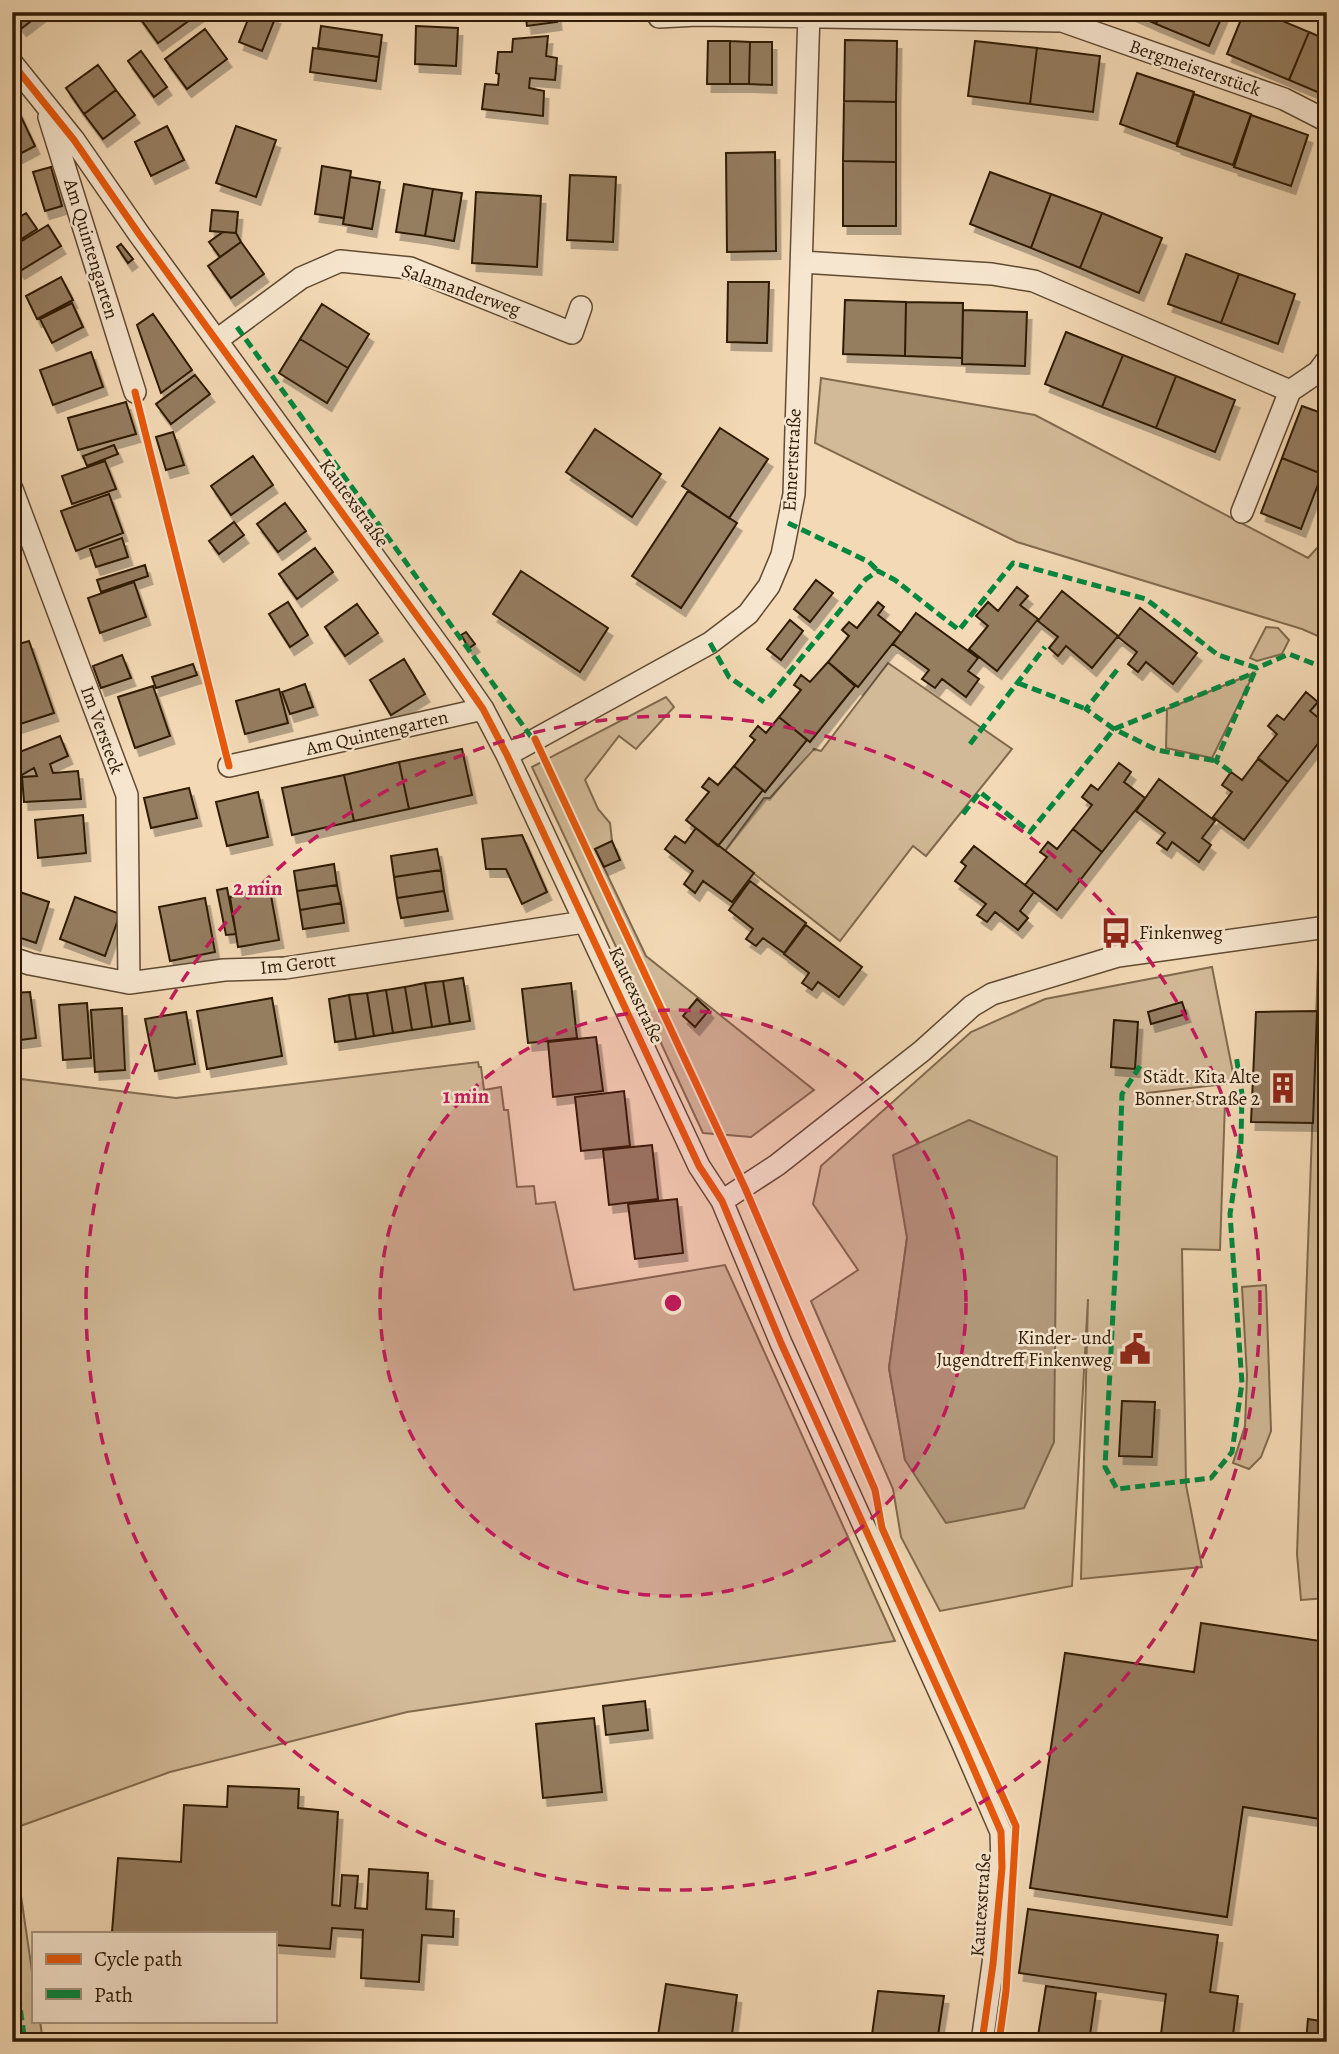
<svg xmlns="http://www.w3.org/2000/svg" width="1339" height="2054" viewBox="0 0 1339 2054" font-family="Alegreya,serif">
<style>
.green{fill:#d2b997;stroke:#806a4e;stroke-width:2;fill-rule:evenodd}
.water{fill:#b09879;stroke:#7c664b;stroke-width:2}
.building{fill:#957d61;stroke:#2f1a05;stroke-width:2;filter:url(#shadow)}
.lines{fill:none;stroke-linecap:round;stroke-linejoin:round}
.minor-casing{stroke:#604a31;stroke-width:24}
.minor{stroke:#f7e6cf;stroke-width:21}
.quiet{stroke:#00873e;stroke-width:5;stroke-dasharray:10 5;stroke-linecap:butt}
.cycleway-casing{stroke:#f7e6cf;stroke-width:11}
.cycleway{stroke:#e8590c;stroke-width:7}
.ring{fill:none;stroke:#c2185b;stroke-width:3.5;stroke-dasharray:12 9}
.labels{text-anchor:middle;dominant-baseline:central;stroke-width:5;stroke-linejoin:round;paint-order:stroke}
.street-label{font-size:19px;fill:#2f1a05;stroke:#f7e6cf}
.poi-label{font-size:19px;fill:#2f1a05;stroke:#f7e6cf;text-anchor:end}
.centre{fill:#c2185b;stroke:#f7e6cf;stroke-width:3.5}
.ring-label{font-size:21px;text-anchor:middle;font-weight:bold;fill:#c2185b;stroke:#f7e6cf;stroke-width:5;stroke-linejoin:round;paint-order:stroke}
</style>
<defs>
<filter id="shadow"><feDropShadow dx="4.5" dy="8" stdDeviation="0" flood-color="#0004"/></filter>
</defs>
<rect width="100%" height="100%" fill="#f3d9b5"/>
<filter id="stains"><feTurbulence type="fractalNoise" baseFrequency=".00286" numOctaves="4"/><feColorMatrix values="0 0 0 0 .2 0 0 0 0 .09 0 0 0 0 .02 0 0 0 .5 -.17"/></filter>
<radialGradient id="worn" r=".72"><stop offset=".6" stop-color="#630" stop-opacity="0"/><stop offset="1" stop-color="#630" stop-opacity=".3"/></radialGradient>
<path class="green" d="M821 378 1035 415 1308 558 1327 537V640L1302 629 1017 542 815 443Z
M1266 627 1278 628 1289 640 1282 654 1257 661 1250 658Z
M888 663 1012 749 926 856 913 846 840 941 725 851 764 798H770L814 749 821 751Z
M1254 673 1212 758 1166 748 1167 709Z
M666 697 674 707 636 749 619 736 585 780 598 809 610 823 612 841 595 849 646 956 814 1090 751 1137 703 1133 532 767Z
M1327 946V1598L1301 1600 1297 1554 1318 964 1319 947Z
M1212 967 1235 1083 1147 1093 1148 1100 1225 1102 1220 1250 1182 1249 1186 1485 1202 1567 1081 1579 1088 1299 1072 1586 940 1611 901 1537 893 1489 811 1301 858 1270 813 1204 821 1166 971 1032 1045 999ZM907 1238 905 1460 889 1368Z
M478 1062 479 1067H481L484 1090 501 1087 504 1110H508L517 1187 534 1186 536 1204 555 1202 574 1290 725 1265 895 1641 407 1712 170 1772 12 1829V1078L176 1098Z
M1266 1285 1271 1431 1261 1457 1249 1469 1233 1463 1245 1426 1247 1376 1242 1287Z
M13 1841 33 1978V2021H40L43 2042H12Z"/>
<path class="water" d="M969 1120 1057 1157 1054 1442 1024 1508 946 1523 905 1460 889 1368 907 1238 893 1155Z"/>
<path class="building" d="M15 12H43L22 28 17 22 20 20Z
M139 12H201L158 43 137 14Z
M251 12H266L276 16 262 51 239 42Z
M525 12H556L557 22 527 26Z
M1129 12H1161L1156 24Z
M1161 12H1224L1209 46 1156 24Z
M1244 12H1261L1309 32 1289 80 1227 54Z
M321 26 382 35 379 57 318 48Z
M416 26 458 28 456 66 415 64Z
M205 29 227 59 187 89 165 59Z
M1309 32 1327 40V96L1289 80Z
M548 36 546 56 557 58 555 80 530 78 529 88 544 91 543 116 482 109 485 84 498 85 499 74 496 73 498 52H512L513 39Z
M845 40 897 41 896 102 844 101Z
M708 41H730V84H707Z
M730 41 750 42 749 84H730Z
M975 41 1037 48 1030 104 968 96Z
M750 42H772V85L749 84Z
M313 48 379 57 376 81 310 72Z
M1037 48 1100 56 1093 112 1030 104Z
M141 51 167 87 154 97 128 61Z
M98 65 116 90 84 114 66 88Z
M1137 73 1194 92 1176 144 1120 124Z
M116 90 135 115 103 139 84 114Z
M1194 94 1251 114 1233 165 1177 146Z
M844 101 896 102V162L843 161Z
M15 104 35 146 12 158V105Z
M1251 115 1308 135 1291 186 1234 167Z
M167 126 184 160 151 176 135 142Z
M236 126 276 140 256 197 216 183Z
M775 152 776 251 727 252 726 153Z
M843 161 896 162V226H843Z
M322 166 351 171 344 218 315 214Z
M51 167 62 206 45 211 33 172Z
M990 172 1051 194 1031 248 970 224Z
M570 175 616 177 613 242 567 240Z
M350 177 380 182 372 229 343 224Z
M404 184 433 189 425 236 396 232Z
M433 189 462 193 454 241 425 236Z
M476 192 541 196 537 267 472 263Z
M1051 194 1102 213 1080 268 1031 248Z
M212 210 238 212 236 233 210 231Z
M26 213 37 229 12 245V222Z
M1102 213 1162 238 1139 293 1080 268Z
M48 225 61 246 20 271 12 257V247Z
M223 232 236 233 241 242 220 257 209 242Z
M241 242 264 274 231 298 208 266Z
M121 244 133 259 128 263 117 247Z
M1186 254 1239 274 1221 323 1168 304Z
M1239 274 1295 294 1278 344 1221 323Z
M61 277 73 300 37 319 26 296Z
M728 282H769L767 343 727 342Z
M845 300 906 302 905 356 843 354Z
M906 302 963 303 962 358 905 356Z
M72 303 83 327 52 343 40 319Z
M322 304 369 334 348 368 300 339Z
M963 310 1027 312 1025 366 962 364Z
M153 314 192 370 161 393 137 325Z
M1066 332 1123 355 1102 407 1045 384Z
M300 339 348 368 327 403 279 373Z
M91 352 103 387 53 405 40 370Z
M1123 355 1176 376 1156 428 1102 407Z
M195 375 210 394 171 424 156 404Z
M1176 376 1235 400 1215 452 1156 428Z
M126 402 136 434 78 450 68 418Z
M1302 406 1327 415V462L1322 474 1282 458Z
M720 428 768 459 729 518 682 486Z
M595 429 661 474 632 517 566 472Z
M173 432 184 465 166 470 156 437Z
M114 445 118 454 87 466 83 456Z
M253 456 273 485 231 515 211 486Z
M1282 458 1322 474 1301 529 1261 513Z
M105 461 116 489 72 504 62 476Z
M688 491 737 523 681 608 632 576Z
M109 494 123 533 76 551 61 511Z
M285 503 306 531 278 552 257 524Z
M234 522 244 535 219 554 209 541Z
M122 538 128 557 96 567 90 549Z
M315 548 333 572 297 599 279 574Z
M145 565 148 576 101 592 97 580Z
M521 571 608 628 580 672 493 614Z
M816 580 833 593 810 622 794 609Z
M134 582 146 617 100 633 88 598Z
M1017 587 1028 596 1020 605 1038 619 997 671 969 649 988 626 976 616 988 602 998 611Z
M1062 591 1118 636 1092 668 1066 646 1058 656 1049 648 1058 637 1038 621Z
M288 602 308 635 290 647 269 614Z
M878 602 884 607 878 615 901 633 858 687 828 662 849 636 842 630 849 622 857 628Z
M357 604 378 633 345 656 325 627Z
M1140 608 1197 653 1173 684 1146 662 1138 672 1128 664 1137 652 1118 637Z
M916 613 978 658 968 671 979 679 966 697 942 679 935 688 922 679 929 670 893 644Z
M790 620 803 631 781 660 767 649Z
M466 632 475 644 469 648 461 635Z
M29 641 54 713 14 726 12 720V646Z
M122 655 131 678 101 688 93 666Z
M404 659 425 694 391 715 370 680Z
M828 662 855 686 810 742 779 717 801 690 794 685 801 675 810 682Z
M193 664 197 675 156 688 152 677Z
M305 684 313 707 290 714 282 692Z
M153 686 170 736 135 748 118 697Z
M279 689 288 723 245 734 236 701Z
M1306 692 1318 702 1310 711 1327 725V732L1288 782 1258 758 1277 734 1268 726 1277 715 1284 720Z
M779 717 807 740 765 792 734 766 755 740 750 736 758 726 766 733Z
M60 736 68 756 50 764 53 773 78 771 81 799 24 802 22 777 37 776 34 768 20 776 12 755Z
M462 749 472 795 409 809 399 762Z
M1258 759 1288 782 1244 840 1213 817 1232 792 1222 785 1231 772 1242 780Z
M399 762 409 809 354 821 344 775Z
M1119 763 1131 772 1124 782 1145 798 1102 852 1073 829 1092 805 1082 797 1091 785 1098 790Z
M734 766 763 790 718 846 686 820 709 792 702 787 709 778 718 785Z
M344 775 354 821 292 835 282 788Z
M1159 779 1215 821 1202 838 1211 845 1199 862 1172 842 1167 850 1157 843 1165 833 1136 811Z
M189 788 197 818 151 828 144 798Z
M258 792 268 837 227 846 216 802Z
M83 815 86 853 38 858 35 820Z
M696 828 754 873 732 902 703 881 695 893 684 884 693 871 665 849 675 836 685 843Z
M1073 829 1102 852 1057 910 1025 885 1047 857 1040 852 1048 842 1057 849Z
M522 835 547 892 522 904 506 869H486L482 839Z
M612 841 620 860 604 867 595 849Z
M974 846 1034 892 1020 911 1028 918 1018 930 995 912 987 922 977 915 986 904 955 881 966 866 961 862Z
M437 849 441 870 394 877 391 856Z
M334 864 337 885 297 891 294 871Z
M441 870 444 891 397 898 394 877Z
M750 881 806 923 784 953 763 938 756 946 746 939 753 929 729 910Z
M337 885 341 903 300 910 297 891Z
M227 888 236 934 226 935 217 890Z
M14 890 49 902 36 943 12 935Z
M270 890 279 940 238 947 230 897Z
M444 891 448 911 401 918 397 898Z
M75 897 120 914 105 956 60 939Z
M205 898 215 952 170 961 159 907Z
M341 903 344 923 303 929 300 910Z
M806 925 862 967 839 997 818 982 812 990 802 983 809 973 784 954Z
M463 978 470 1021 450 1024 443 981Z
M443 981 450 1024 432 1027 425 983Z
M425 983 432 1027 412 1030 405 987Z
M571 983 577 1038 528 1043 522 989Z
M405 987 412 1030 393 1033 386 990Z
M386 990 393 1033 374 1036 367 993Z
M30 992 36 1038 12 1041V993Z
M367 993 374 1036 356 1039 349 995Z
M349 995 356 1039 335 1042 329 999Z
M272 998 282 1056 207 1069 197 1011Z
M697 999 709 1010 695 1027 683 1016Z
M1182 1002 1186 1014 1151 1024 1148 1012Z
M87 1003 91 1058 63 1060 59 1005Z
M122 1008 125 1070 95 1072 91 1010Z
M1317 1011 1313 1123 1251 1122 1256 1012Z
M186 1012 195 1064 155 1071 145 1019Z
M1114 1020 1138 1022 1135 1069 1111 1067Z
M596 1037 603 1091 553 1097 548 1042Z
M624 1091 630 1146 581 1151 575 1097Z
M652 1145 658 1199 609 1205 603 1150Z
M677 1199 683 1253 635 1259 628 1204Z
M1122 1401 1155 1402 1152 1457 1119 1456Z
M1201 1623 1327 1642V1820L1243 1807 1227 1917 1030 1888 1065 1653 1194 1672Z
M645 1701 648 1730 606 1735 603 1706Z
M594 1718 602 1792 543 1798 536 1724Z
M228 1786 299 1789 298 1808 338 1812 332 1905 340 1906 342 1875 358 1876 355 1908 367 1909 369 1869 428 1873 426 1909 454 1911 453 1937 422 1935 419 1982 361 1978 363 1930 332 1928 330 1949 275 1945V1933L112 1932 118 1858 181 1862 184 1805 227 1807Z
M1028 1909 1218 1935 1210 1992 1238 1996 1232 2042H1160L1166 1994 1019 1973Z
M666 1984 737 1995 731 2042H657Z
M1046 1986 1096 1993 1089 2042H1037Z
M878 1991 944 1996 937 2042H871Z
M1308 2019 1327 2022V2042H1306Z"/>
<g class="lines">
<defs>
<path id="minor" d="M659 17 697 15 1062 21 1284 99 1327 121
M12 63 74 140 139 234 447 657 483 709 507 755 699 1166 722 1201 781 1343 962 1742 1001 1832 1002 1868 993 1964 982 2042
M49 117 135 392
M802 262 992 274 1034 281 1290 391 1318 372 1327 360
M217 340 301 278 340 261 410 268 572 333 581 307
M12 489 127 795 129 983
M1242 512 1290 391
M507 755 710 643 748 614 769 586 782 555 794 494 809 12
M229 766 483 709
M12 958 30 964 129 983 224 970 285 968 584 922
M722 1201 777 1165 922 1051 972 1006 992 994 1118 956 1327 927"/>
</defs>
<use href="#minor" class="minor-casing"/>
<use href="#minor" class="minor"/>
<path class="quiet" d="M237 327 537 745
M788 523 869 562 878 571
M710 643 729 677 764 702
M1117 670 1086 709 1114 729 1157 750 1216 761
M1018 683 1086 709
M769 697 866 579 878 571 895 580 959 630 1013 563 1146 599 1218 655 1257 668 1289 654 1327 669
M970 744 1045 647
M1231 772 1216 761 1255 671
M963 814 980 792 1030 832 1114 729 1254 673
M1140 1066 1122 1094 1117 1235 1105 1467 1117 1489 1211 1478 1232 1452 1242 1383 1230 1214 1241 1142 1242 1094 1236 1055
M12 1951 25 2042"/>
<defs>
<path id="cycleway" d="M12 63 74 140 139 234 447 657 483 709 507 755 699 1166 722 1201 781 1343 962 1742 1001 1832 1002 1868 993 1964 982 2042
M135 392 229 766
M535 739 745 1188 875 1490 882 1528 1016 1826 1006 1991 999 2042"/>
</defs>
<use href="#cycleway" class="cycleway-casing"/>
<use href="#cycleway" class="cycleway"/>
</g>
<circle cx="673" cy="1303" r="293" fill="#c2185b" fill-opacity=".12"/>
<g class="ring">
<circle cx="673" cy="1303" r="293"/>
<circle cx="673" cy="1303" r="587"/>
</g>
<defs>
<symbol id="bus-bare" viewBox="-9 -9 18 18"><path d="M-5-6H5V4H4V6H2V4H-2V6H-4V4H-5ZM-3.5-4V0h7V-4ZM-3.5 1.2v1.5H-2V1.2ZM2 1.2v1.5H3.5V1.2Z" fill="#8f2418" stroke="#f7e6cf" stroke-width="2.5" paint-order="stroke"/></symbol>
<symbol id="building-bare" viewBox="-9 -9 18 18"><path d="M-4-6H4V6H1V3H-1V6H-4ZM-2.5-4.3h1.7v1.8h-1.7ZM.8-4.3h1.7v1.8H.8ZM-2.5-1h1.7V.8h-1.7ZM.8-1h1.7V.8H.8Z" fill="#8f2418" stroke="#f7e6cf" stroke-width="2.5" paint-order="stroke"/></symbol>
<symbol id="civic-bare" viewBox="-9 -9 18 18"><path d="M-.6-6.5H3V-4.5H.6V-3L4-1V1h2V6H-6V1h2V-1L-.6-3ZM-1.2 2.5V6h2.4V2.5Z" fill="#8f2418" stroke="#f7e6cf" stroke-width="2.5" paint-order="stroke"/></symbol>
</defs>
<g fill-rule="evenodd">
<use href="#bus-bare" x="1094" y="911" width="44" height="44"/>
<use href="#building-bare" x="1261" y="1066" width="44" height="44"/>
<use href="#civic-bare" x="1113" y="1327" width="44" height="44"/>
</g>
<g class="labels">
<g class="street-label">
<text transform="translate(1195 68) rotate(19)">Bergmeisterstück</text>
<text transform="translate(91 249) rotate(73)">Am Quintengarten</text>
<text transform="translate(461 290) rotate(19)">Salamanderweg</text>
<text transform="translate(792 460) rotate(-87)">Ennertstraße</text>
<text transform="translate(354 503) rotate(54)">Kautexstraße</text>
<text transform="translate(102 730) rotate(70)">Im Versteck</text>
<text transform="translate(377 733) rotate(-13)">Am Quintengarten</text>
<text transform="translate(298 964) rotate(-6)">Im Gerott</text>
<text transform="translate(636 995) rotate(65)">Kautexstraße</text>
<text transform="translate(981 1905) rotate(-86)">Kautexstraße</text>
</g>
<g class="poi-label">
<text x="1139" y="933" text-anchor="start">Finkenweg</text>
<text x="1260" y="1077">Städt. Kita Alte<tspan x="1260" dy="22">Bonner Straße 2</tspan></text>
<text x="1112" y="1338">Kinder- und<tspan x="1112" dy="22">Jugendtreff Finkenweg</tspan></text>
</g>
</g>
<circle cx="673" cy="1303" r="10" class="centre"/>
<g class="ring-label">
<text x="258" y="895">2 min</text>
<text x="466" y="1103">1 min</text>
</g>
<rect width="1339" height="2054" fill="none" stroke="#f3d9b5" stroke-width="42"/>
<rect x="14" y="14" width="1311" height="2026" fill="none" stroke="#2f1a05" stroke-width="3.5"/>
<rect x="21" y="21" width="1297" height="2012" fill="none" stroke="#2f1a05" stroke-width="2"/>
<rect x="32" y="1932" width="245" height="91" fill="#f7e6cf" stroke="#a7947e" stroke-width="2"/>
<rect x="46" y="1954" width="35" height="10" fill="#e8590c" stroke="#a7947e" stroke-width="2"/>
<text x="94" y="1966" font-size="21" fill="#2f1a05">Cycle path</text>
<rect x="46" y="1989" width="35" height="10" fill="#00873e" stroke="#a7947e" stroke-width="2"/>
<text x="94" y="2002" font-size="21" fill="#2f1a05">Path</text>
<rect width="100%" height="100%" filter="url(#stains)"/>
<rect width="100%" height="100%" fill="url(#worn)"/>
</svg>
